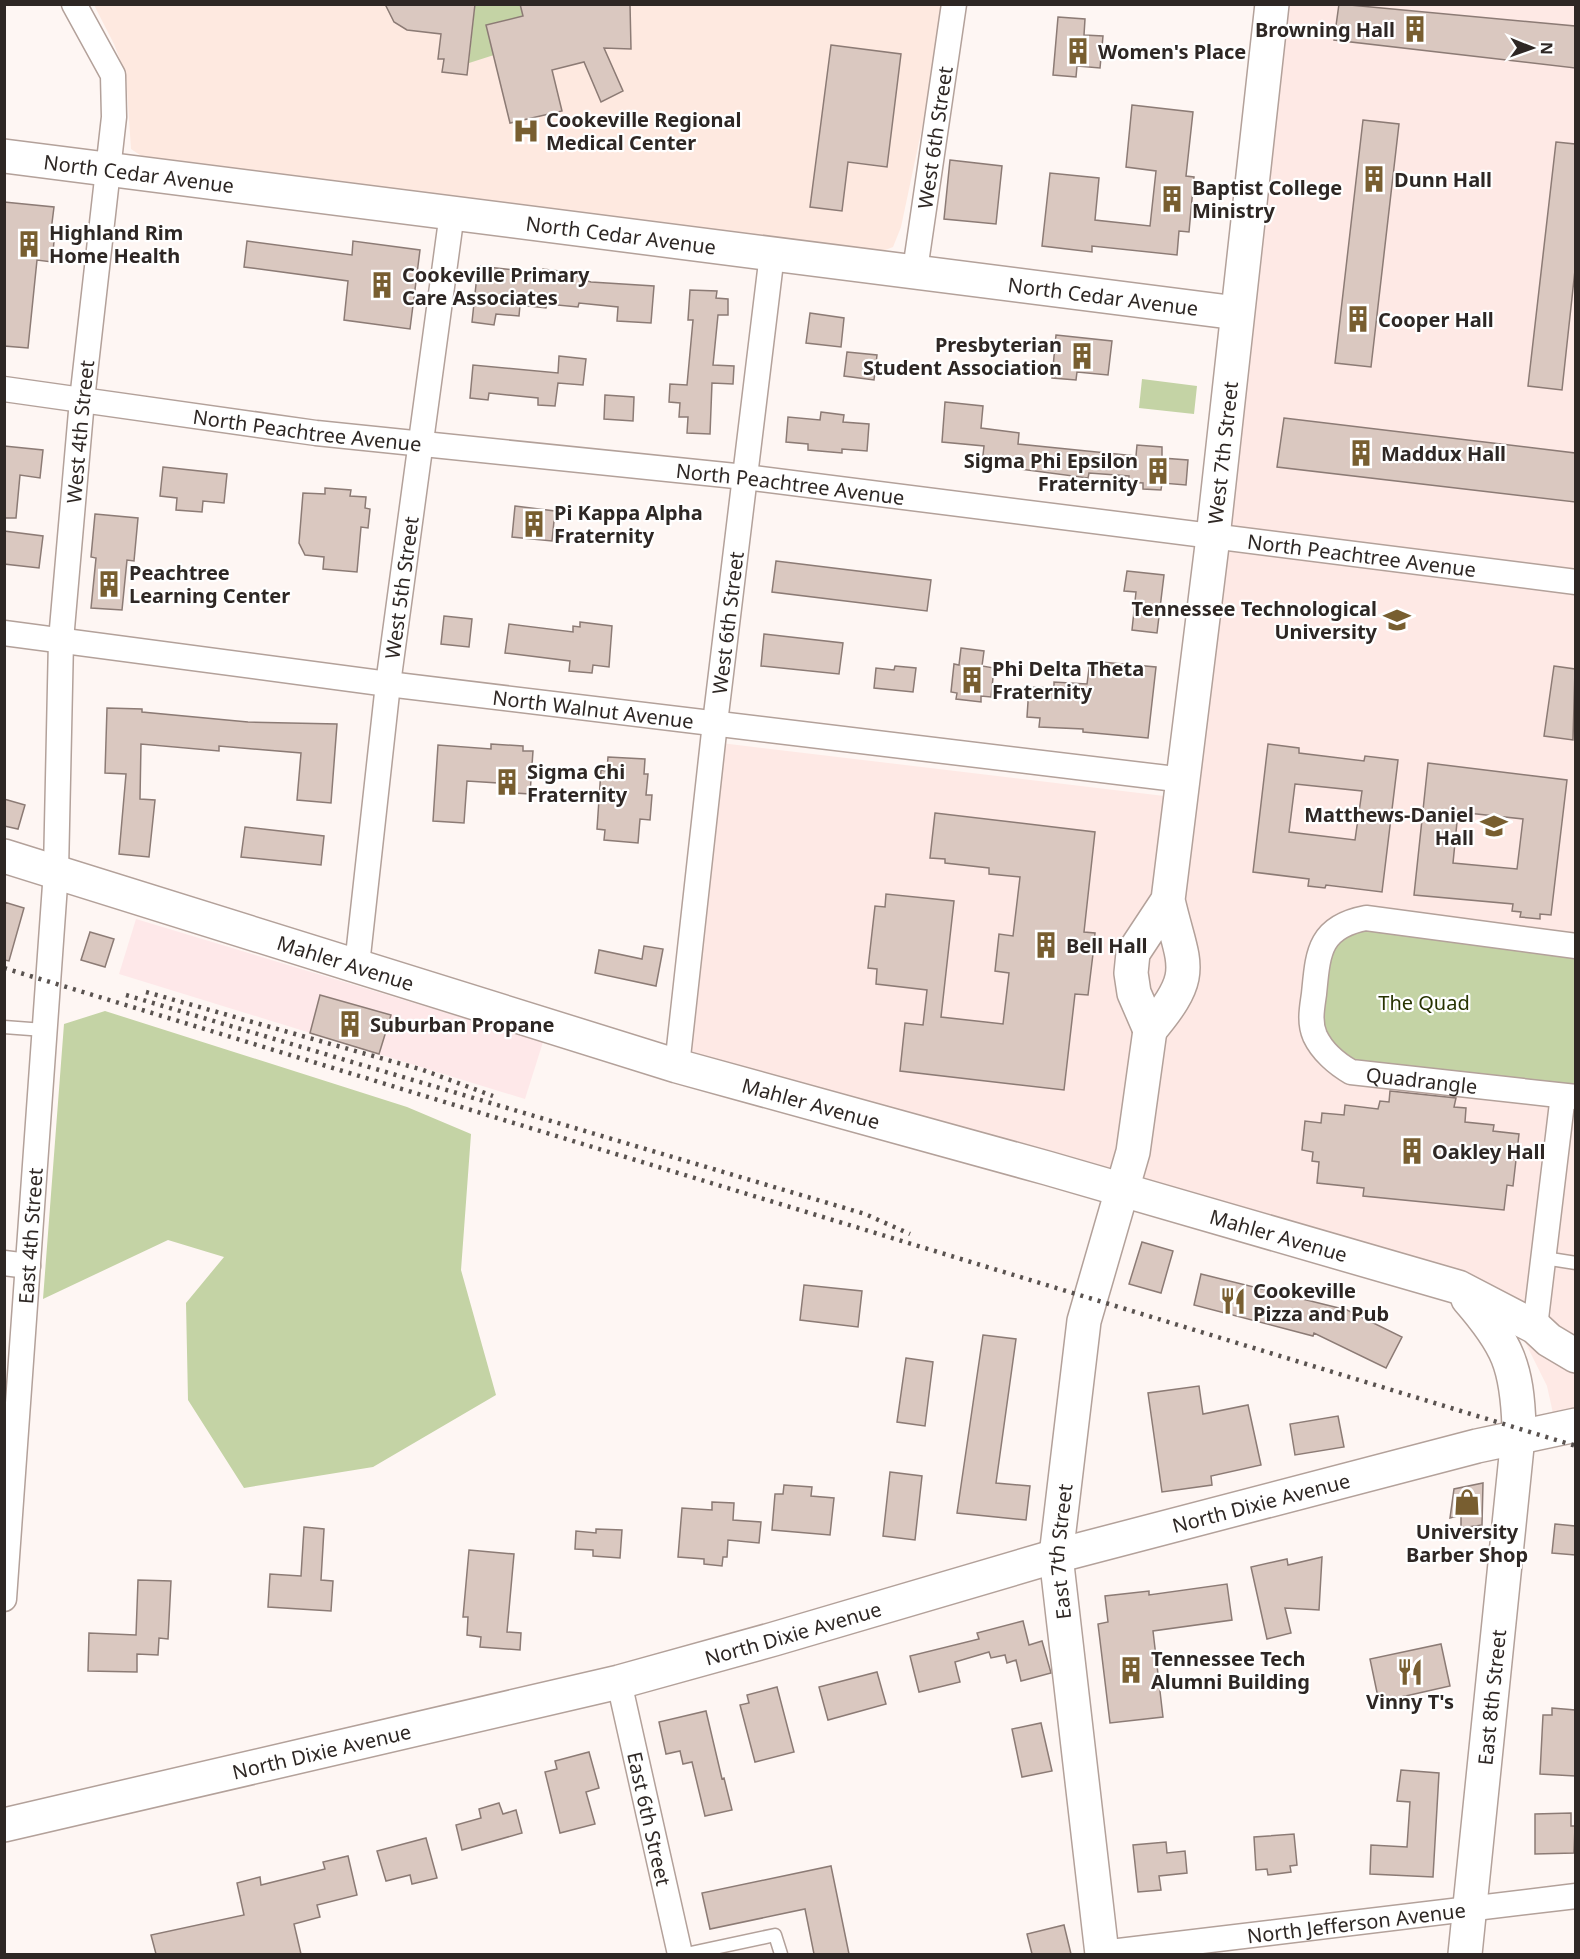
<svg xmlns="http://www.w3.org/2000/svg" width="1580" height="1959" viewBox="0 0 1580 1959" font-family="'Noto Sans',sans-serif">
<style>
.commercial{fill:#fee8e9}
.built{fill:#fee9e0}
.education{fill:#fee9e5}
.green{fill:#c4d3a5}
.building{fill:#dac8c0;stroke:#8c7b75;stroke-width:1.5;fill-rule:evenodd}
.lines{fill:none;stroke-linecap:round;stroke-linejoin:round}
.lane-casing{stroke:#b3a19a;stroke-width:15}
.street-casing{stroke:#b3a19a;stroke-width:27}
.secondary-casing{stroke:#b3a19a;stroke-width:36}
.lane{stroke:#fff;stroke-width:12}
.street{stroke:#fff;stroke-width:24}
.secondary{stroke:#fff;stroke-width:33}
.rail{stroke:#59524f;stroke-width:4.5;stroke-dasharray:3 6;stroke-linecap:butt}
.labels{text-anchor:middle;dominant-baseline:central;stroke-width:4.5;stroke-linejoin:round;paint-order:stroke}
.poi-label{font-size:20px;font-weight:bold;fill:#2e2724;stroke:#fff;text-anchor:start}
.street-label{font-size:20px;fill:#2e2724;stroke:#fff}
.park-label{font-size:20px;fill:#273300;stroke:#fff}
</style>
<rect width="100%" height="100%" fill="#fef6f3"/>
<path class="commercial" d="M136 919 543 1042 525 1099 119 974Z"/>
<path class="built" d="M94 5H942L927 104 901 227 893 247 870 256 149 161 131 149 126 75 114 44Z"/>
<path class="education" d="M1289 5H1575V1440L1558 1436 1547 1386 1526 1344 1472 1283 1413 1260 1137 1176 706 1062 694 1055 688 1041 721 743 1181 798 1234 496Z"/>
<path class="green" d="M475 5H520L523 16 487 25 494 55 469 63Z
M1142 379 1197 386 1194 414 1139 408Z
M1352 921 1575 943V1097L1351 1072 1316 1037 1318 952Z
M105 1011 407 1107 471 1134 461 1270 496 1395 373 1467 244 1488 188 1400 186 1303 224 1257 168 1240 43 1299 64 1024Z"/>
<path class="building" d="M385 4H475L467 75 442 72 444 59H438L441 34 407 30 394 22Z
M520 4H630L631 49 604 48 623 91 601 102 584 62 552 70 562 111 510 123 486 25 523 16Z
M1339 4 1575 26V68L1334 40Z
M1058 17 1085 19 1084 35 1103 36 1100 68 1077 66 1076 77 1053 75Z
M831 45 901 54 887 167 848 162 842 211 810 207Z
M1132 105 1193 112 1186 176 1194 177 1189 232 1179 231 1177 255 1092 246V252L1042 246 1050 173 1099 178 1095 220 1150 226 1156 171 1126 167Z
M1363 120 1399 124 1371 367 1335 363Z
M1556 142 1575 144V270L1562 390 1528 386Z
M950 160 1002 166 996 224 944 219Z
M4 202 54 207 51 231H55L52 262 37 260 28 348 4 346Z
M247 241 352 255 353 241 420 250 410 329 344 320 348 281 244 267Z
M478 266 542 273 543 269 584 274V280L591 282 654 286 651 323 617 321 618 307 579 303 578 307 547 304 546 308 520 305 519 316 496 314 494 325 472 322Z
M690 290 717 291 716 298 728 299V315H718L713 365 734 366 733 384 712 383 710 434 687 433 688 417H679L680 403 669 402 670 384 687 385 693 320H688Z
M810 313 844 318 841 347 806 343Z
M1056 335 1112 341 1108 375 1077 372 1076 380 1052 378Z
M847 352 877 355 874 380 844 376Z
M559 356 586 359 583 385 558 383 555 406 538 405V398L489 393 488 400 470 398 473 365 558 373Z
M605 395 634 397 633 421 604 419Z
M945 402 983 406 981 428 1019 433 1018 444 1136 456 1137 445 1162 447V458L1188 460 1186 485 1162 483 1161 490 1143 489V483L1129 482V476L1089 473 1088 478 982 464 984 446 942 442Z
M821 412 844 415 843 422 869 424 867 451 842 449V453L808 450V444L786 442 788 417 820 420Z
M1284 418 1575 453V502L1277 467Z
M4 446 43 450 40 478 20 475 16 518H4Z
M163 467 227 474 224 503 203 501 202 512 176 510 177 498 160 496Z
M325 488 351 490 350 496 366 497 365 508 370 509 368 528 361 527 357 572 323 569 324 557 305 555 299 543 303 493 325 494Z
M515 506 555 511 552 541 512 537Z
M95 514 138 518 134 561 127 560 122 610 91 608 96 558 91 557Z
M4 531 43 536 39 568 4 564Z
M776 561 931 580 927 611 772 592Z
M1127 571 1164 575 1157 633 1132 630 1136 592 1124 591Z
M444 616 472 619 469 647 441 644Z
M580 622 612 626 609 667 593 665 592 673 569 671 570 661 505 653 509 624 573 632V626L580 627Z
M764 634 843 643 839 674 761 666Z
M961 648 984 651 982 666 994 668 991 697 981 696V702L956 699 957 693 951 692 954 664 959 665Z
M1090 661 1156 667 1148 738 1083 732V729L1039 727 1040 718 1027 717 1029 687 1054 688V682L1087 684Z
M895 666 916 668 913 692 874 688 876 668 894 670Z
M1554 666 1575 669 1573 740 1544 736Z
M107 708 142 709V712L248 722 337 724 331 803 297 800 301 753 219 746V751L141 744 140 799 155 800 149 857 119 854 126 774 105 773Z
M491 744 523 746V751H533L530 794 498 792V783L467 781 464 823 433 821 438 745 491 749Z
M1268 744 1299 748V753L1364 761 1365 756 1398 760 1382 892 1326 885 1325 888 1308 886 1309 879 1253 872ZM1295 784 1362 791 1355 840 1289 832Z
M608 757 645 759 644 774H648L646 795H652L650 820 640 819 638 843 604 840 605 830 597 829 601 770 607 771Z
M1428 763 1567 780 1551 915 1540 914V919L1520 917 1521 912 1512 911 1513 904 1414 895ZM1458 812 1523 819 1517 869 1453 863Z
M4 799 25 805 18 829 4 826Z
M935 813 1095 832 1084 932 1095 933 1093 954 1088 995 1075 994 1064 1090 900 1071 905 1023 923 1025 927 990 876 984 877 969 868 968 875 906 885 907 886 894 954 901 941 1017 1003 1024 1009 973 995 971 999 934 1013 936 1020 877 989 874V868L945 863V859L930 858Z
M245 827 324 836 321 865 241 857Z
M4 902 24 908 9 961 4 960Z
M90 932 114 939 105 967 81 960Z
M644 946 663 949 656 986 595 973 599 950 642 959Z
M320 995 391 1015 379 1054 310 1033Z
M1390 1091 1456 1098 1454 1107 1466 1108 1465 1122 1494 1125 1493 1131 1519 1134 1513 1186 1507 1185 1504 1210 1363 1196 1364 1188 1317 1183 1319 1162 1312 1161 1313 1152 1302 1150 1305 1121 1321 1123 1322 1113 1344 1115 1345 1105 1378 1109 1380 1101 1389 1102Z
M1142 1242 1173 1251 1161 1293 1129 1284Z
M1201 1274 1347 1310 1402 1337 1386 1368 1314 1333 1313 1336 1194 1305Z
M804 1285 862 1291 858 1327 800 1320Z
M983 1335 1016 1339 996 1483 1030 1486 1026 1520 957 1513Z
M906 1358 933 1362 925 1426 897 1422Z
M1199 1386 1203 1414 1248 1405 1261 1465 1211 1476 1212 1485 1162 1492 1148 1393Z
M1338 1416 1344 1447 1295 1455 1290 1424Z
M890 1472 922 1476 915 1540 883 1536Z
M1483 1483 1482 1525 1461 1528V1515L1450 1518 1454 1489Z
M784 1485 812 1487 811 1496 834 1498 830 1535 772 1530 775 1494H783Z
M712 1502 734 1503 733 1520 761 1522 759 1543 728 1540 727 1557H723L722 1566 704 1564V1559L678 1557 682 1508 712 1510Z
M1555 1524 1575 1526V1555L1552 1553Z
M304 1527 324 1529 321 1580 333 1581 331 1611 268 1607 270 1574 301 1576Z
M596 1529 622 1530 620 1558 593 1556V1550L575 1549 576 1531 596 1533Z
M469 1550 514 1554 507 1632 521 1633 520 1650 480 1647 481 1637 467 1635 468 1617H463Z
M1322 1557 1319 1610 1285 1608 1291 1633 1267 1639 1251 1567 1287 1559 1288 1565Z
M138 1580 171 1581 168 1639 159 1638 158 1655 137 1654V1672L88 1671 89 1633 136 1635Z
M1227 1584 1232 1620 1153 1631 1163 1717 1110 1723 1098 1624 1108 1622 1105 1596 1149 1591V1595Z
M1023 1621 1029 1645 1042 1641 1051 1673 1021 1681 1016 1660 1007 1663 1005 1655 991 1658 989 1652 955 1662 960 1682 919 1692 910 1656 979 1639 977 1633Z
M1441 1644 1450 1686 1379 1702 1370 1659Z
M877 1672 886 1704 828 1720 819 1687Z
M777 1687 794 1752 755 1762 740 1705 749 1703 747 1695Z
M1552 1708 1575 1710V1776L1540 1774 1543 1715H1552Z
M706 1711 722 1779 724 1778 732 1810 705 1816 692 1762 683 1764 680 1751 666 1754 659 1722Z
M1041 1723 1052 1771 1022 1777 1012 1729Z
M589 1752 599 1788 586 1792 595 1824 560 1833 545 1772 557 1769 555 1761Z
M1401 1770 1439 1773 1433 1877 1370 1874 1371 1845 1407 1847 1410 1802 1397 1801Z
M499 1803 503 1814 516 1810 522 1833 462 1850 456 1825 481 1818 479 1809Z
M1571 1813V1826H1575L1574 1853 1535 1854V1814Z
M1294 1834 1297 1865 1290 1866 1291 1872 1268 1875 1267 1869 1256 1870 1254 1837Z
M426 1838 437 1878 412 1884 410 1875 386 1881 377 1851Z
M1166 1842 1167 1853 1185 1851 1187 1873 1159 1876 1161 1890 1138 1892 1133 1845Z
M348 1856 357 1895 317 1905 320 1917 294 1924 301 1954H156L151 1935 244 1915 237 1883 260 1877 261 1885 325 1869 323 1862Z
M831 1866 849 1954H814L805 1909 710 1929 702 1893Z
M1064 1925 1071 1954H1032L1027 1934Z"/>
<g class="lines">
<defs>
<path id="lane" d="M4 1027 44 1030
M1544 1258 1576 1263
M686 1954 775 1935 781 1954"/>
<g id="street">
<path id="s1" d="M915 270 954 4"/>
<path id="s2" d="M4 389 316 433 745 477 1576 582"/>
<path id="s3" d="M4 633 388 684 1184 780"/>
<path id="s4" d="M1576 946 1366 918C1318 927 1318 954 1314 994 1312 1008 1309 1022 1315 1036 1322 1051 1337 1064 1351 1072L1576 1097"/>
<path id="s5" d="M357 965 388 684 452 213"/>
<path id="s6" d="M677 1066 715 723 772 254"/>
<path d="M4 1263 28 1266"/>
<path d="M1535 1327 1562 1103"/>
<path id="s7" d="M4 1599 56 871 61 640 82 400 114 117 113 75 74 4"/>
<path id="s8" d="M619 1682 680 1954"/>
<path id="s9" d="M1102 1953 1576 1896"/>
</g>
<g id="secondary">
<path id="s10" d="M4 156 1237 313"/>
<path id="s11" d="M4 856 677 1066 1047 1168 1458 1287 1535 1327 1549 1340 1576 1356"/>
<path id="s12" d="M1168 900C1183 966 1199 972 1150 1030L1134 993 1131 973 1133 953 1168 900 1213 537 1272 4"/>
<path id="s13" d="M4 1825 619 1682 774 1639 1056 1556 1477 1446 1576 1425"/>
<path id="s14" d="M1102 1954 1056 1556 1084 1321 1133 1152 1150 1030"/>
<path id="s15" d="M1465 1954 1519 1427C1517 1366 1508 1345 1468 1299"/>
</g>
</defs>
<use href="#lane" class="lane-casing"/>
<use href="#street" class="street-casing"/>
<use href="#secondary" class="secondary-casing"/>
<use href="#lane" class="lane"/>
<use href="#street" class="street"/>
<use href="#secondary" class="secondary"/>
<path class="rail" d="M4 968 1576 1446
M146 992 423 1070 493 1096
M126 995 865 1214 910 1234"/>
</g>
<defs>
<symbol id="building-bare" viewBox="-9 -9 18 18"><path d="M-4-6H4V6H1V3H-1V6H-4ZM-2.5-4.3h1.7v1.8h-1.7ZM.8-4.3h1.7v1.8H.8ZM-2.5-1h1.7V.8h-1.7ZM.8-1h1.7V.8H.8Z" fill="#785e30" stroke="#fff" stroke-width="2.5" paint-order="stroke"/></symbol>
<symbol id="hospital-bare" viewBox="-9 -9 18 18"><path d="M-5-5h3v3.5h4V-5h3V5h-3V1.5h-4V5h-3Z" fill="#785e30" stroke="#fff" stroke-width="2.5" paint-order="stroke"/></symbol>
<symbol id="university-bare" viewBox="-9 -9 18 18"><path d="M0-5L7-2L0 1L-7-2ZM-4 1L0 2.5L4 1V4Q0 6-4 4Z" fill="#785e30" stroke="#fff" stroke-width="2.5" paint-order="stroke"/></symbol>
<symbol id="restaurant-bare" viewBox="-9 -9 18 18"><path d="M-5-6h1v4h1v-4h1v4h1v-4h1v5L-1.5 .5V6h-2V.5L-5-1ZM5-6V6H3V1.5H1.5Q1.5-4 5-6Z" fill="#785e30" stroke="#fff" stroke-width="2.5" paint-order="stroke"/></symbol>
<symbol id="shop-bare" viewBox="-9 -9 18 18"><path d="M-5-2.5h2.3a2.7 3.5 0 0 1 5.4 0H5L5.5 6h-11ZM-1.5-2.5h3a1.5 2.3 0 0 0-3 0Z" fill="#785e30" stroke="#fff" stroke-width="2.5" paint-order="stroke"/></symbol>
</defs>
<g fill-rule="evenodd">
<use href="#building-bare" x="1396" y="10" width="38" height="38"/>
<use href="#building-bare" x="1059" y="32" width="38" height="38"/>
<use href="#hospital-bare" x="507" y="112" width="38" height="38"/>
<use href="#building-bare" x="1355" y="160" width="38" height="38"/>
<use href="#building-bare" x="1153" y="180" width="38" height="38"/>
<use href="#building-bare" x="10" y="225" width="38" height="38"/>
<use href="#building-bare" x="363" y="266" width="38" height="38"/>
<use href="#building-bare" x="1339" y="300" width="38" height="38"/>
<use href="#building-bare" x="1063" y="337" width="38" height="38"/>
<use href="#building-bare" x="1342" y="434" width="38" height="38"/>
<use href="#building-bare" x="1139" y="452" width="38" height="38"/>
<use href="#building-bare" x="515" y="505" width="38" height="38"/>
<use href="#building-bare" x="90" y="565" width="38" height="38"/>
<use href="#university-bare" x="1378" y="601" width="38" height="38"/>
<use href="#building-bare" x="953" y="661" width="38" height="38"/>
<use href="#building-bare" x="488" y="763" width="38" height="38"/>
<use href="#university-bare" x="1475" y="807" width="38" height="38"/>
<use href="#building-bare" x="1027" y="926" width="38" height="38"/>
<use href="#building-bare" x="331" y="1005" width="38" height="38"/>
<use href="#building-bare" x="1393" y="1132" width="38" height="38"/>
<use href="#restaurant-bare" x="1214" y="1282" width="38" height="38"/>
<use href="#shop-bare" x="1448" y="1483" width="38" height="38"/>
<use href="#building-bare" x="1112" y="1651" width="38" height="38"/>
<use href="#restaurant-bare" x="1391" y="1653" width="38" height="38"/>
</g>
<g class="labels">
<g class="poi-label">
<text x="1395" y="29" text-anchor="end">Browning Hall</text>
<text x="1098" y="51">Women's Place</text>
<text x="546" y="119">Cookeville Regional<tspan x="546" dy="23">Medical Center</tspan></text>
<text x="1394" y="179">Dunn Hall</text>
<text x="1192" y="187">Baptist College<tspan x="1192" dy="23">Ministry</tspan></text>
<text x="49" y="232">Highland Rim<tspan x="49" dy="23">Home Health</tspan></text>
<text x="402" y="274">Cookeville Primary<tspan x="402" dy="23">Care Associates</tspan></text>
<text x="1378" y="319">Cooper Hall</text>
<text x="1062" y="344" text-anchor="end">Presbyterian<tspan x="1062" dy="23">Student Association</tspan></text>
<text x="1381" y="453">Maddux Hall</text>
<text x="1138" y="460" text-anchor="end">Sigma Phi Epsilon<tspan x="1138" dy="23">Fraternity</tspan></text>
<text x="554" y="512">Pi Kappa Alpha<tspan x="554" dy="23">Fraternity</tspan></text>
<text x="129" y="572">Peachtree<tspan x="129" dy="23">Learning Center</tspan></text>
<text x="1377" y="608" text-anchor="end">Tennessee Technological<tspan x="1377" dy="23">University</tspan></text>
<text x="992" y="668">Phi Delta Theta<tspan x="992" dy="23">Fraternity</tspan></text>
<text x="527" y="771">Sigma Chi<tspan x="527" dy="23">Fraternity</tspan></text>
<text x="1474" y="814" text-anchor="end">Matthews-Daniel<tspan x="1474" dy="23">Hall</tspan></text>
<text x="1066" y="945">Bell Hall</text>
<text x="370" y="1024">Suburban Propane</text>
<text x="1432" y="1151">Oakley Hall</text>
<text x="1253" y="1290">Cookeville<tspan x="1253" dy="23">Pizza and Pub</tspan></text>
<text x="1467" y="1531" text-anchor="middle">University<tspan x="1467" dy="23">Barber Shop</tspan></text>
<text x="1151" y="1658">Tennessee Tech<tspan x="1151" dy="23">Alumni Building</tspan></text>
<text x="1410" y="1701" text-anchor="middle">Vinny T's</text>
</g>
<g class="street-label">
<text stroke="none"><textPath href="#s1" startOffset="134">West 6th Street</textPath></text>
<text stroke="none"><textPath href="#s10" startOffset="136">North Cedar Avenue</textPath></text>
<text stroke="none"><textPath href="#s10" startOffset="622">North Cedar Avenue</textPath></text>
<text stroke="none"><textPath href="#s10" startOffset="1108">North Cedar Avenue</textPath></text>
<text stroke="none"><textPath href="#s2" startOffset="306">North Peachtree Avenue</textPath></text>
<text stroke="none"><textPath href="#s7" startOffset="1170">West 4th Street</textPath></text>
<text stroke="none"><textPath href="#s12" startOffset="736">West 7th Street</textPath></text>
<text stroke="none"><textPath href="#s2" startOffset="792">North Peachtree Avenue</textPath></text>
<text stroke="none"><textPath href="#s2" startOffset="1368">North Peachtree Avenue</textPath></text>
<text stroke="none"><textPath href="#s5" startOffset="380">West 5th Street</textPath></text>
<text stroke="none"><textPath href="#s6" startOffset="446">West 6th Street</textPath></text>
<text stroke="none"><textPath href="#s3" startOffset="594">North Walnut Avenue</textPath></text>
<text stroke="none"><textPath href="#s11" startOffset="358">Mahler Avenue</textPath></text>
<text stroke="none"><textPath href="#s4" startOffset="480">Quadrangle</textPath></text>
<text stroke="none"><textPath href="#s11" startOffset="844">Mahler Avenue</textPath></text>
<text stroke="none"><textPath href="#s7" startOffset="364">East 4th Street</textPath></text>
<text stroke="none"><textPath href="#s11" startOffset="1330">Mahler Avenue</textPath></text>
<text stroke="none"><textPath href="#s13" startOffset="1298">North Dixie Avenue</textPath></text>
<text stroke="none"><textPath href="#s14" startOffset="405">East 7th Street</textPath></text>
<text stroke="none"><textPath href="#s13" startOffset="812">North Dixie Avenue</textPath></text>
<text stroke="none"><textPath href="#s15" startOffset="258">East 8th Street</textPath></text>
<text stroke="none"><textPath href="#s13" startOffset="326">North Dixie Avenue</textPath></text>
<text stroke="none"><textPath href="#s8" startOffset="140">East 6th Street</textPath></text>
<text stroke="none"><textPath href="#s9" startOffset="256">North Jefferson Avenue</textPath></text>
</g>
<g class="park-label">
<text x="1424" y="1002">The Quad</text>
</g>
</g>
<rect width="1580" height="1959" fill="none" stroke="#2e2724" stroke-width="12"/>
<g transform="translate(1532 48) rotate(91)" stroke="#ffffff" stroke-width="4.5" paint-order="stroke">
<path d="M0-4.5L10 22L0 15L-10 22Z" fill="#2e2724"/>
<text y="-9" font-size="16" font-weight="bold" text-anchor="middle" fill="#2e2724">N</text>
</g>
</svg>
